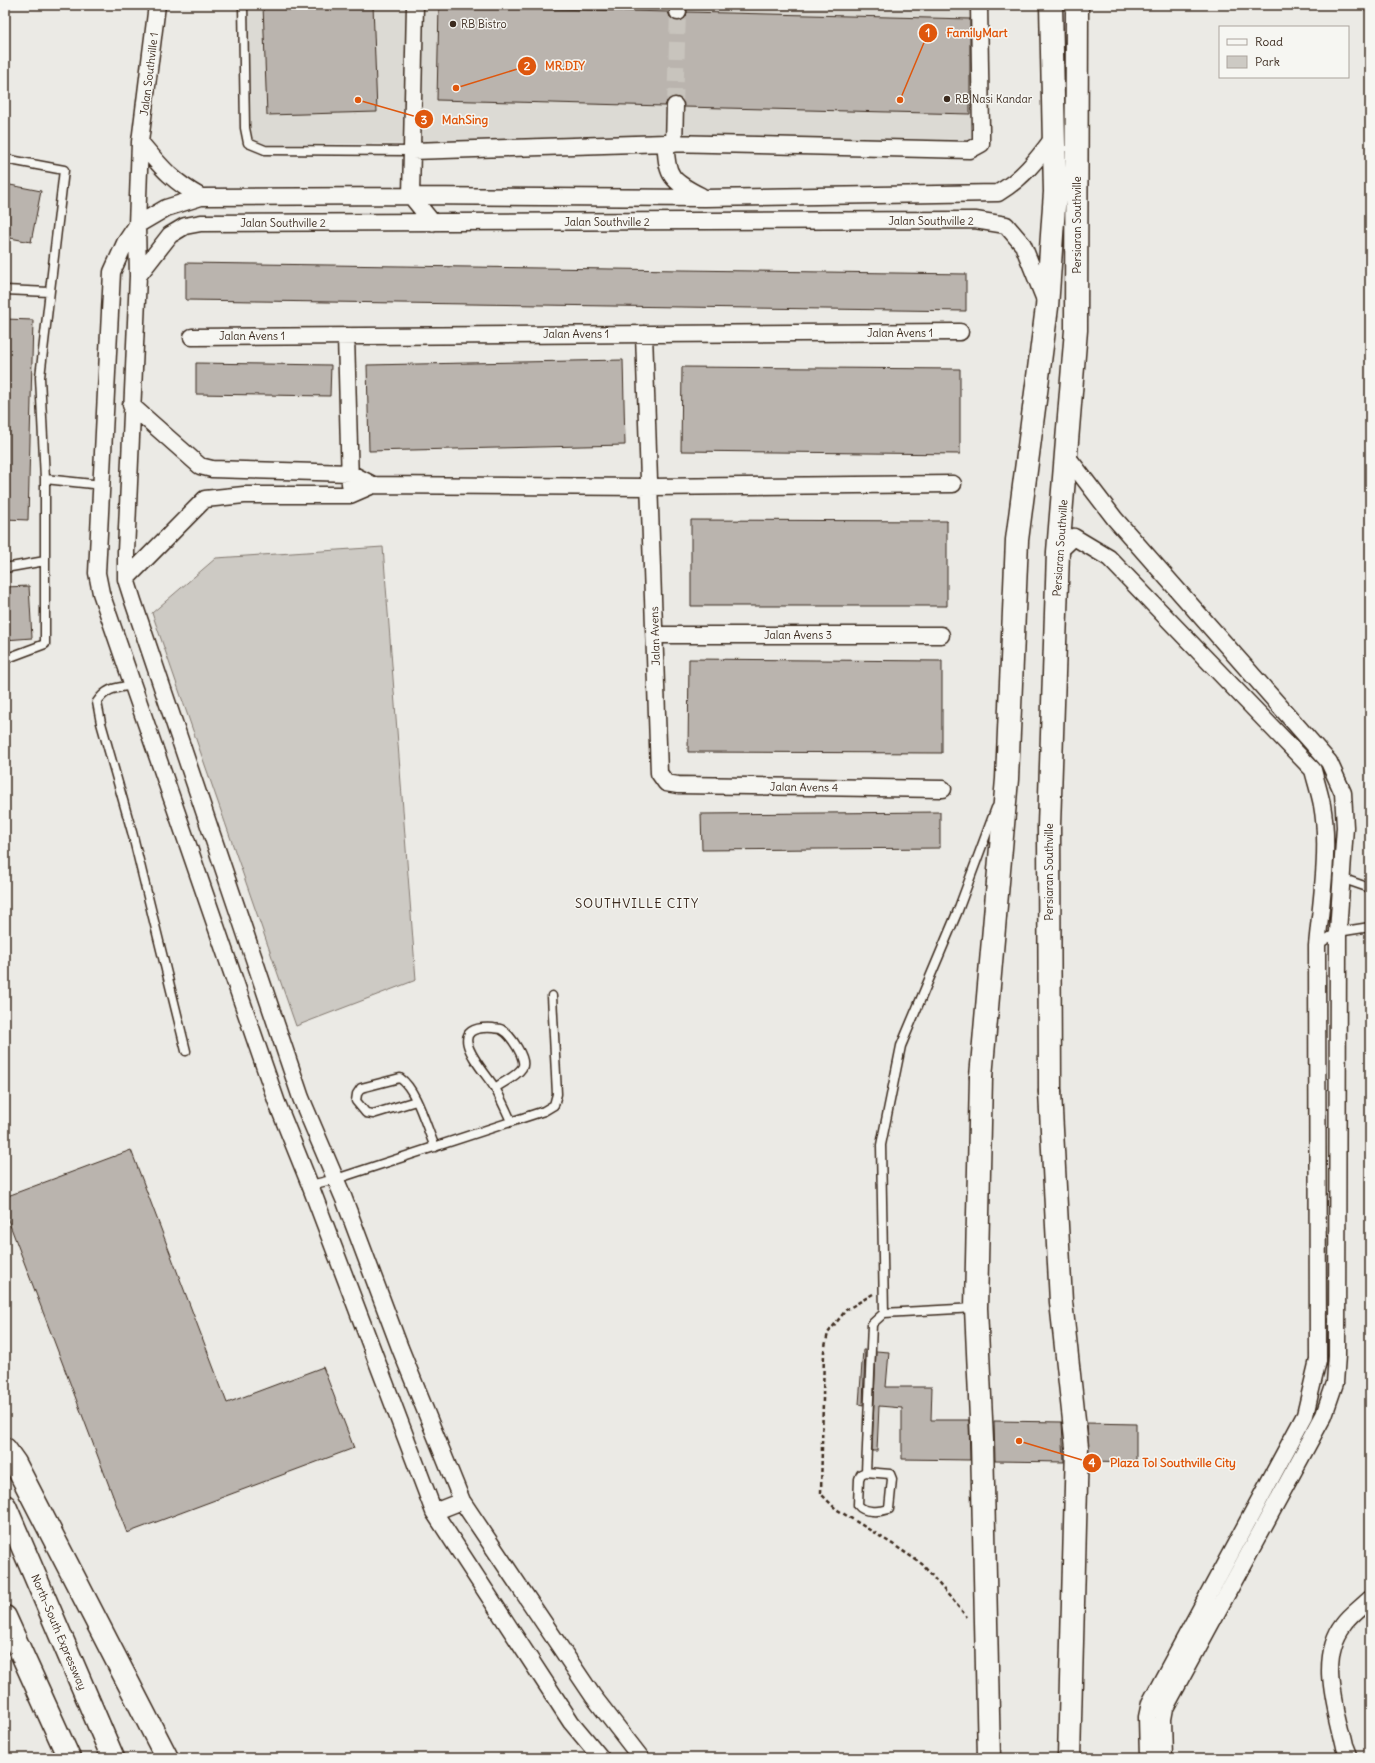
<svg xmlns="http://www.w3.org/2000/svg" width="1375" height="1763" viewBox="0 0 1375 1763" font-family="Delius,sans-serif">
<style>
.built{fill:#dcdad4}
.green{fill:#cdcac4;stroke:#847a71}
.building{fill:#bab4ae;stroke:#3b2a1e}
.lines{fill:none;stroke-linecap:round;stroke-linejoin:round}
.street-tunnel{stroke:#c8c4bd;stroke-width:16;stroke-dasharray:16 8;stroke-linecap:butt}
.lane-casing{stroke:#3b2a1e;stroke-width:11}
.street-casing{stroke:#3b2a1e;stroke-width:19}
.secondary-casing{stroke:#3b2a1e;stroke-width:25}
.highway-casing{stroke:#3b2a1e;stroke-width:25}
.path{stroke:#3b2a1e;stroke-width:2.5;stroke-dasharray:4 3;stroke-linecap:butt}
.lane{stroke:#f6f6f2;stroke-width:8}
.street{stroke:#f6f6f2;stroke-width:16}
.secondary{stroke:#f6f6f2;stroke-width:22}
.highway{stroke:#f6f6f2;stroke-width:22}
.poi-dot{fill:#3b2a1e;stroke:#f6f6f2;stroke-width:1.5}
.labels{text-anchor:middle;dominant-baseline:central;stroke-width:3;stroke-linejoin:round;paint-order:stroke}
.poi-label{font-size:11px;fill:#3b2a1e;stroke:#f6f6f2;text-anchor:start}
.street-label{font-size:11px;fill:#3b2a1e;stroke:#f6f6f2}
.quarter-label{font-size:13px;letter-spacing:1px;fill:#3b2a1e;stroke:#f6f6f2}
.leader{fill:none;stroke:#df570d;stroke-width:1.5}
.callout-dot{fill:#df570d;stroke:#f6f6f2;stroke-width:1.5}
.mark-label{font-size:12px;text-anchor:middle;font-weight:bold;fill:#fff}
.callout-label{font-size:12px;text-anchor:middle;font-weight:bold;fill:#df570d;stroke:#f6f6f2;stroke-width:3;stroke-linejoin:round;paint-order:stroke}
</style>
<rect width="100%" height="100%" fill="#ebeae5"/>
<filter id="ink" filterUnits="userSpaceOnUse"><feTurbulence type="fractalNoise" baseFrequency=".025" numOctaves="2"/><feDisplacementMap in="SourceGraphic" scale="8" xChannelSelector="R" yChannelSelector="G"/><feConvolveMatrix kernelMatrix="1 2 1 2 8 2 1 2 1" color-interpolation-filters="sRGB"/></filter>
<g filter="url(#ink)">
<path class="built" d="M247 5H973V140L968 145 666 136 401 144H265L253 139 249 124Z"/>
<path class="green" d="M383 547 416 980 296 1026 152 613 216 558Z"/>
<path class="building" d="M263 5H373L377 112 267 115Z
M439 6 668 12 670 17 678 21 683 20 687 12 970 19V114L684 107 680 98 675 97 667 101 665 106 437 100Z
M5 184 41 191 31 242 5 237Z
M186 263 966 274V311L186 300Z
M5 319 33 320 28 520 5 519Z
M623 360 625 445 369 451 367 365Z
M196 363 331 365 330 396 196 394Z
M682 367 960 369V454L681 451Z
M691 520 947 521V606H691Z
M29 586 32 638 5 640V587Z
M689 659 942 661V753L688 752Z
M940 812V848L702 850 701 814Z
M131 1150 227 1403 323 1367 354 1448 127 1533 5 1212V1197Z
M863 1350H865L863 1405 859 1404Z
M876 1351 889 1352 886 1387H932L931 1420H969L970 1460 902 1459V1408L879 1406 877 1451H872Z
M994 1421 1062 1422 1064 1462 995 1461Z
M1087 1423 1136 1424V1463L1089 1462Z"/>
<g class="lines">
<path class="street-tunnel" d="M675 106 678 12"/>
<defs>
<path id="lane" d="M243 5 245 128 248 143 265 150 412 151
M5 159 64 170 40 377 45 479V644L5 659
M5 290 49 292
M45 479 102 485
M5 568 45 561
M133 685C117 688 107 687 97 702L101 723 132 832 186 1051
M1341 878 1370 888
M1317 945 1338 932 1370 927
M495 1088C503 1082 516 1077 522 1068 528 1060 510 1034 502 1030 500 1028 496 1029 493 1028 440 1025 483 1069 495 1088 501 1099 506 1110 511 1121
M416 1101 373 1114 366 1113 356 1101 357 1094 361 1088 400 1078C417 1090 426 1127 435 1147
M310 1185 336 1179 544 1111 554 1105 557 1094 552 996
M884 1313 881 1145 901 1046 957 913 996 808
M866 1472 872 1324 884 1313 975 1308
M866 1472 890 1474 892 1479 889 1509C880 1512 864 1513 858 1505L859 1479 861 1474Z"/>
<path id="street" d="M157 5 140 142C162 168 171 180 201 197
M415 5 411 196 433 223
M678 5V12
M140 142 137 225 138 276 126 552V579L133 601 301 1098 344 1199 400 1348 462 1501 593 1696 641 1758
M666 143C665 176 673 182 701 196
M674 144 675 106
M412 151 666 143 970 150 981 144V131L979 5
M138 276 170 235 185 226 201 223 975 220 1006 225 1023 245 1045 300
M644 334 659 773 666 783 678 785 943 789
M346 336 350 484
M192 337 960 332
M1066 455 1115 519 1329 762 1343 793 1345 827 1338 932 1337 1355 1335 1383 1324 1415 1165 1708 1163 1719 1164 1758
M373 485 650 487 953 484
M1058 552 1074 537 1109 558 1313 770C1316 782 1320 794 1322 805 1330 847 1321 903 1317 946L1318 1360 1305 1415 1150 1703 1147 1717 1148 1758
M126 579 205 499 244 495H350L373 485 350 473 212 469 200 466 131 405
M655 635H941
M434 1512 462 1501
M601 1758 571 1722 434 1512 310 1185 277 1103 101 593 97 573 112 272 125 243 137 225 166 208 201 197 411 196 705 198 998 193C1022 179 1037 160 1053 138
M1348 1758 1344 1748C1336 1710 1317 1659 1344 1624 1350 1615 1362 1607 1370 1599"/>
<path id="secondary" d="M981 1077 1007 779 1017 540 1047 307 1055 192 1051 5
M1050 1092 1049 826 1058 552 1076 330 1077 5"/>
<path id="highway" d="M981 1077 976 1308 982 1441 989 1758
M1050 1092 1061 1302 1077 1447 1069 1758
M5 1449 15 1463 167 1758
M5 1506 113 1758
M5 1617 69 1758"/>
</defs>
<use href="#lane" class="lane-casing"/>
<use href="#street" class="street-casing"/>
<use href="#secondary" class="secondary-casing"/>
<use href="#highway" class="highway-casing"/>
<path class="path" d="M873 1294 846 1310 828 1333 824 1351 821 1494 836 1509 894 1545 922 1564 967 1617"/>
<use href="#lane" class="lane"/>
<use href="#street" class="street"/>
<use href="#secondary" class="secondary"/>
<use href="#highway" class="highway"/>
</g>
</g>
<g class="poi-dot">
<circle cx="453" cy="24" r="4"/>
<circle cx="947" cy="99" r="4"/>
</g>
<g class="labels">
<g class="poi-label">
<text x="461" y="24">RB Bistro</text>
<text x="955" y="99">RB Nasi Kandar</text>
</g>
<g class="street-label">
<text transform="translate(149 74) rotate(-83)">Jalan Southville 1</text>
<text x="931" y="221">Jalan Southville 2</text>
<text x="607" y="222">Jalan Southville 2</text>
<text x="283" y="223">Jalan Southville 2</text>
<text transform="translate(1077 225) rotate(-90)">Persiaran Southville</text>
<text x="900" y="333">Jalan Avens 1</text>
<text x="576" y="334">Jalan Avens 1</text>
<text x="252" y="336">Jalan Avens 1</text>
<text transform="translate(1060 548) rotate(-86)">Persiaran Southville</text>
<text x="798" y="635">Jalan Avens 3</text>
<text transform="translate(655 636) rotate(-92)">Jalan Avens</text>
<text transform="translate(804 787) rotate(1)">Jalan Avens 4</text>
<text transform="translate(1049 872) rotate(-90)">Persiaran Southville</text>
<text transform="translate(59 1632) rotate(67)">North–South Expressway</text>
</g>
<g class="quarter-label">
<text x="637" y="903">SOUTHVILLE CITY</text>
</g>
</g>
<path class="leader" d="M900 100L928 33M456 88L527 66M358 100L424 119M1019 1441L1092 1463"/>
<g class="callout-dot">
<circle cx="900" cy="100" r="4"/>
<circle cx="456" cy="88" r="4"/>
<circle cx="358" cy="100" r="4"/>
<circle cx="1019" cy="1441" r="4"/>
<circle cx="928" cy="33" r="10"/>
<circle cx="527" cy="66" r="10"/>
<circle cx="424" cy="119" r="10"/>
<circle cx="1092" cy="1463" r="10"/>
</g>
<g class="mark-label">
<text x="928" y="37">1</text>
<text x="527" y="70">2</text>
<text x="424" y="124">3</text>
<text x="1092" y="1467">4</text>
</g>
<g class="callout-label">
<text x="977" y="37">FamilyMart</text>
<text x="565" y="70">MR.DIY</text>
<text x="465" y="124">MahSing</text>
<text x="1173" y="1467">Plaza Tol Southville City</text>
</g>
<rect width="1375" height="1763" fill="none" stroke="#f6f6f2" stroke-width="20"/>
<rect x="10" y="10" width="1355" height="1743" fill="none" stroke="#3b2a1e" stroke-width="1.5" filter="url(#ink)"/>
<rect x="1219" y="26" width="130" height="52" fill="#f6f6f2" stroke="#aba49d"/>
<rect x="1227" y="39" width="20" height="6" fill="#f6f6f2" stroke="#aba49d"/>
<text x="1255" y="46" font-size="12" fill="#3b2a1e">Road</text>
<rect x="1227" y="56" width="20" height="12" fill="#cdcac4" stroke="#aba49d"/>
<text x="1255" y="66" font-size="12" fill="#3b2a1e">Park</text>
</svg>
